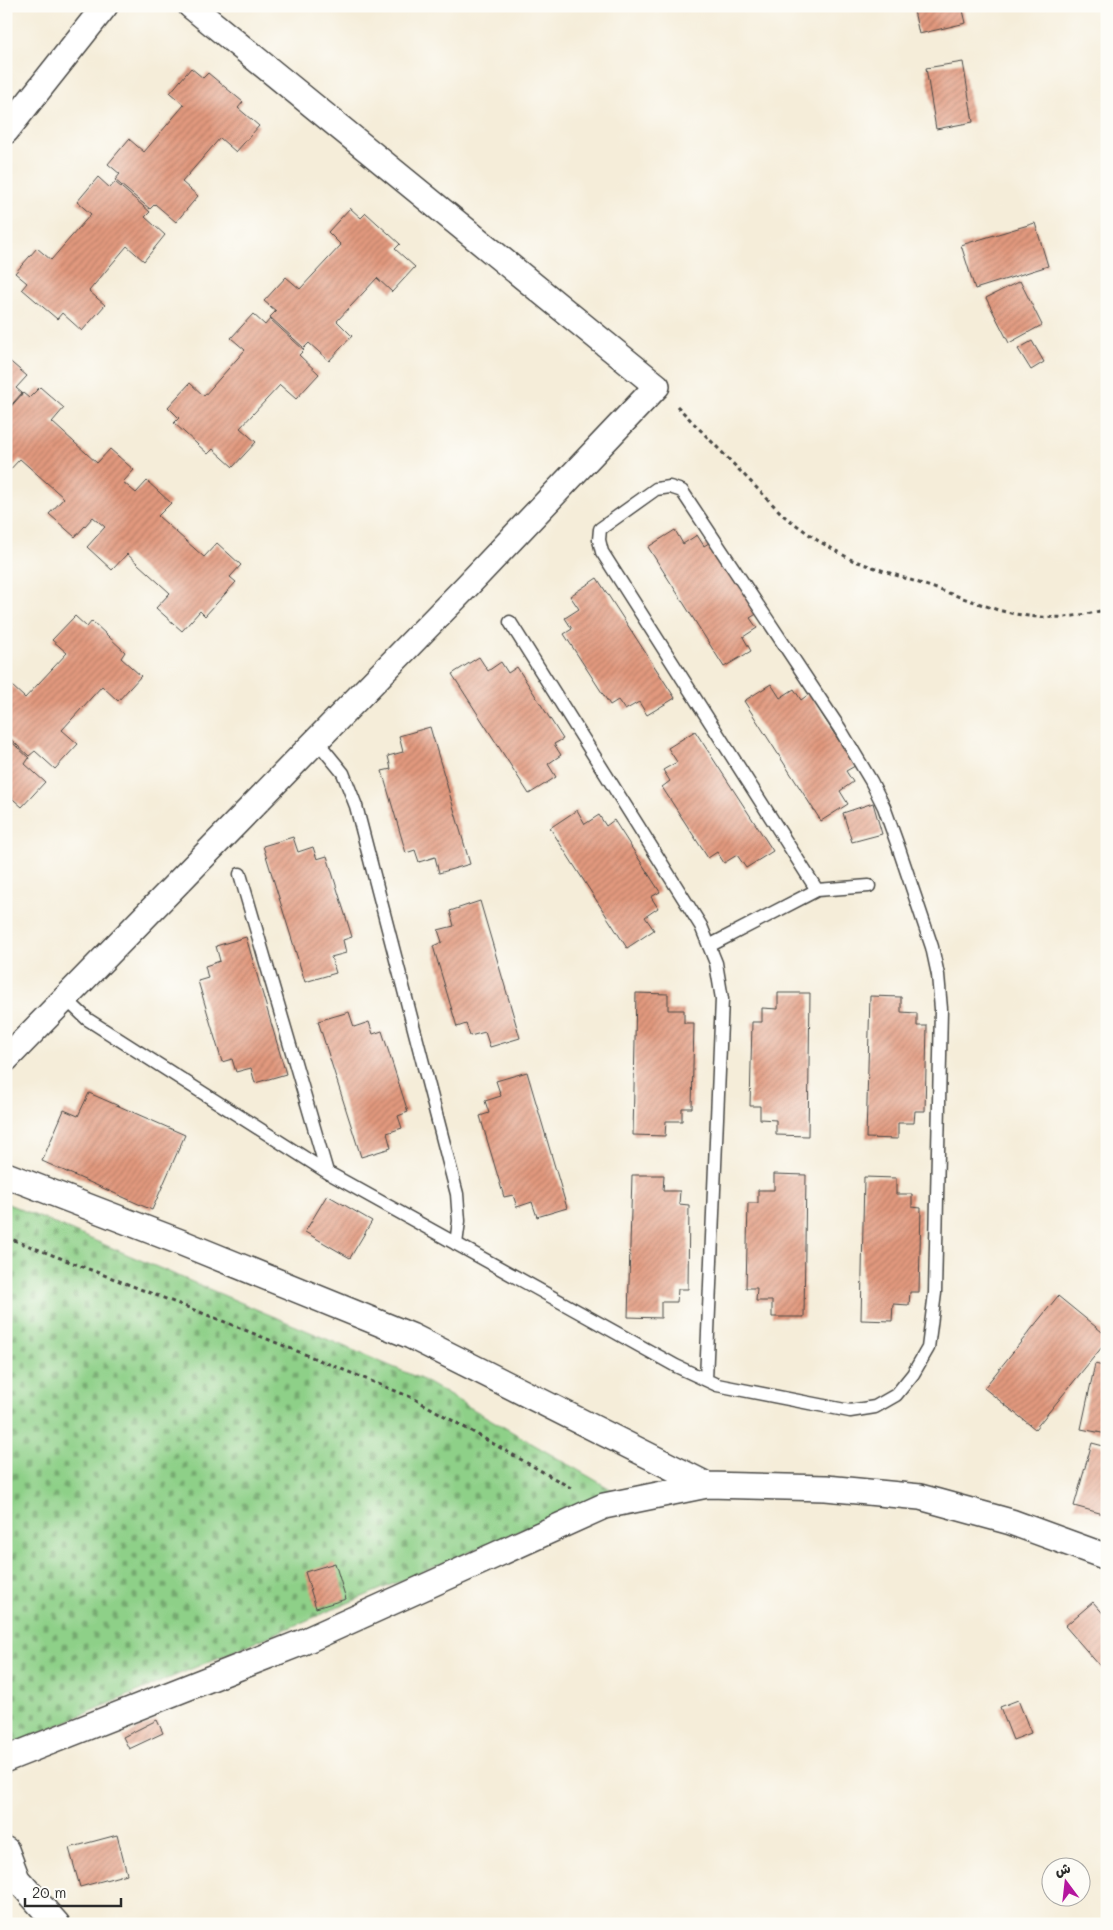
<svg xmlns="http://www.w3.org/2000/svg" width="1113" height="1930" viewBox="0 0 1113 1930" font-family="Mali,'Playpen Sans Arabic',sans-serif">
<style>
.cemetery{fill:url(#cemetery-stones);stroke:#5c7e5a}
.building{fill:url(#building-hatch)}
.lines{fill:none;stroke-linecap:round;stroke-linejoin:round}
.lane-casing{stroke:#494845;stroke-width:15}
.street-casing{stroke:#494845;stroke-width:28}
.path{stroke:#494845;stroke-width:3;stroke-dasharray:4 4;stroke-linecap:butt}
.lane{stroke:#fff;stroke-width:12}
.street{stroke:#fff;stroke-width:25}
</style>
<defs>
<pattern id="cemetery-stones" width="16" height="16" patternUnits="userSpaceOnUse" patternTransform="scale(1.25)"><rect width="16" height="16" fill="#8ed088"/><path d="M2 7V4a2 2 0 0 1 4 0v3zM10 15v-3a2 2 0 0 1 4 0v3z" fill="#74a96f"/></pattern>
<pattern id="building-hatch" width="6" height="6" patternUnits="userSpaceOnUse" patternTransform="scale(1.25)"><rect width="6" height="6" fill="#e2997e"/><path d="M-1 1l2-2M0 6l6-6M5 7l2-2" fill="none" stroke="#b77d67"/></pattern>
</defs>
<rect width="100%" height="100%" fill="#fdfcf7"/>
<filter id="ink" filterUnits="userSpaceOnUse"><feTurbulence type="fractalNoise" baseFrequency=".02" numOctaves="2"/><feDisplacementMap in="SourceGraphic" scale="10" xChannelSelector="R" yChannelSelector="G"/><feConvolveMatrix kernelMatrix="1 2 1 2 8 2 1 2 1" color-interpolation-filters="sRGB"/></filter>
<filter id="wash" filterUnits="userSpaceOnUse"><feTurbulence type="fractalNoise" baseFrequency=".0096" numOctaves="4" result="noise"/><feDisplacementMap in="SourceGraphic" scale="20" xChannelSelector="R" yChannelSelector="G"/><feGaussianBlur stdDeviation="1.12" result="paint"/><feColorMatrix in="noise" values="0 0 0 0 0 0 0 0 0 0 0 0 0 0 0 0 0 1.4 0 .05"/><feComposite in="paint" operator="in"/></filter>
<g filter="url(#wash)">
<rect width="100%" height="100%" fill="#f5edd9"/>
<path class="cemetery" d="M6 1203 421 1379 614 1491 6 1747Z"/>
<g id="blocks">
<path class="building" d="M913 6H962L966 23 919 34Z
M963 62 973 122 936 129 926 68Z
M191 68 203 78 208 73 243 102 238 108 259 126 236 152 220 138 182 182 198 196 176 222 155 204 150 209 115 180 120 174 108 164 129 139 144 152 184 105 170 93Z
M98 177 110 188 115 182 150 212 145 217 165 235 144 261 127 246 89 291 105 305 82 331 62 313 57 319 22 289 27 283 15 273 37 248 51 260 91 214 77 202Z
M350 208 361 218 366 213 400 244 395 249 415 267 392 292 377 278 337 321 352 336 329 361 309 343 304 348 270 317 276 311 264 301 286 277 300 289 341 245 328 232Z
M1035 223 1048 266 975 289 961 245Z
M1020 281 1042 325 1009 343 986 298Z
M253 314 265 325 270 319 304 350 299 355 319 374 296 399 280 385 240 428 256 442 233 467 213 449 208 454 174 423 179 418 168 407 190 383 204 396 245 350 231 338Z
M1032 341 1044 362 1031 370 1018 349Z
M6 358 27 376 16 388 22 393 6 411Z
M40 387 64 408 52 422 97 463 110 449 134 470 123 482 136 493 147 481 171 503 158 516 204 557 217 543 241 565 230 577 236 582 205 616 200 611 182 631 156 608 170 593 127 554 112 570 87 547 105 527 93 517 75 537 49 514 64 498 20 459 6 474V412L23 393 29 398Z
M675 530 683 544 697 535 704 546 712 541 758 613 750 618 757 628 743 637 751 651 724 667 648 547Z
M597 578 675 698 647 715 639 702 625 710 618 700 610 705 564 634 572 629 565 618 579 609 570 596Z
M75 616 87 627 92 621 125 652 121 658 141 676 118 701 102 686 62 730 78 744 55 769 35 751 29 756 6 735V691L11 685 25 698 67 653 52 640Z
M479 657 488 671 501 662 508 673 517 667 563 739 554 744 561 755 548 764 556 777 529 794 452 674Z
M771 684 780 698 794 689 801 700 809 694 855 766 846 771 853 782 840 791 848 804 821 821 744 701Z
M430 727 470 864 439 873 435 857 419 862 415 850 406 853 382 771 391 769 388 756 403 752 399 736Z
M695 731 773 851 746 868 737 855 724 863 717 852 708 858 662 787 670 781 663 770 677 762 668 748Z
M6 737 29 758 25 764 45 782 22 807 6 793Z
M873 803 882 834 852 842 843 813Z
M577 810 585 824 599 815 606 826 614 820 660 892 651 897 658 908 645 917 654 930 627 948 550 828Z
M293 837 298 852 313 847 317 859 327 856 352 937 343 940 346 953 331 957 336 973 305 982 263 846Z
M480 901 520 1038 490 1047 485 1032 470 1036 466 1024 457 1027 433 946 442 942 438 930 454 926 450 911Z
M246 937 286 1074 255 1083 251 1068 236 1072 232 1059 222 1062 198 981 208 978 205 966 220 961 216 946Z
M636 993 668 994V1010H684V1023H694L692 1108H682V1121H666L665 1136 633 1135Z
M778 993H810L808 1136 776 1135V1120L760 1119V1106H750L752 1022H762V1008L778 1009Z
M870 996 901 997V1012L917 1013V1026H927L925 1111H915L914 1123H898V1139L866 1138Z
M349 1012 354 1027 369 1022 373 1034 382 1031 408 1112 398 1116 402 1128 387 1133 391 1148 361 1157 318 1021Z
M527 1072 567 1208 537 1217 532 1202 517 1207 513 1195 504 1197 480 1116 489 1113 485 1101 501 1096 496 1081Z
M89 1093 185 1135 152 1210 42 1161 64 1110 78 1116Z
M774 1174 806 1175 804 1317H772V1301H756L757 1288H746L748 1203H758V1190H774Z
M632 1175H664L663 1191H680L679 1204 689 1205 688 1289H678L677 1302H661V1318L628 1317Z
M864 1177 896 1178V1194H912V1207L921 1208 919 1292H910L909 1305 893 1304 892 1321 861 1320Z
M327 1195 372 1221 350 1258 305 1232Z
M1058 1296 1107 1336V1341L1035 1429 984 1388Z
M1095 1364 1107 1367V1434L1081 1429Z
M1092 1443 1107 1447V1515L1074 1506Z
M335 1563 346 1599 316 1608 305 1572Z
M1093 1602 1107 1618V1674L1065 1626Z
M1018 1700 1031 1733 1013 1740 1000 1707Z
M157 1720 163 1733 129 1749 123 1737Z
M117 1835 127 1874 80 1887 69 1848Z"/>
</g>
</g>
<g filter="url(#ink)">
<use href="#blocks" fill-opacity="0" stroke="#494845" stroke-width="1"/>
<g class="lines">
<defs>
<path id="lane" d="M510 622 701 926 716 963 722 999 706 1380
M316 740 343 773 356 806 457 1194 459 1221 456 1244
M240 874 327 1172
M709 946 817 890 869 886
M65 998 87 1019 327 1172 676 1366 717 1385 850 1411 875 1407 896 1395 913 1374 928 1348 935 1293 941 1009 938 975 932 947 898 846 884 807 871 781 840 729 682 491 670 487 656 489 600 529 599 540 602 552 817 890"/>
<path id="street" d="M6 131 105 6
M6 1059 467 586 657 386 191 6
M6 1175 180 1242 411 1336 707 1485 826 1488 920 1497 1011 1522 1107 1557
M6 1759 303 1642 604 1506 707 1485
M6 1850 17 1879 57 1924"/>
</defs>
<use href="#lane" class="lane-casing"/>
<use href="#street" class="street-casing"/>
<path class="path" d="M677 406 784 516 817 540 852 560 998 610C1036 620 1069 620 1107 609
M6 1237 215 1318 413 1398 571 1488"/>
<use href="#lane" class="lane"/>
<use href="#street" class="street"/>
</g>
</g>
<rect width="1113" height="1930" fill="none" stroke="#fdfcf7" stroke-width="25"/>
<g transform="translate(1066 1882) rotate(345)"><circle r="24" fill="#fdfcf7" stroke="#a9a8a5"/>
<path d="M0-4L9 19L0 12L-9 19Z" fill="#b5179e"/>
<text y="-8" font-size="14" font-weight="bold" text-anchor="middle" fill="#2b2b2b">ش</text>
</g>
<path d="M25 1898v8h96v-8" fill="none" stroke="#2b2b2b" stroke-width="2.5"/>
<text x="32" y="1898" font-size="15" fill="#2b2b2b" stroke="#fdfcf7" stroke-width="4" paint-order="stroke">20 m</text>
</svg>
